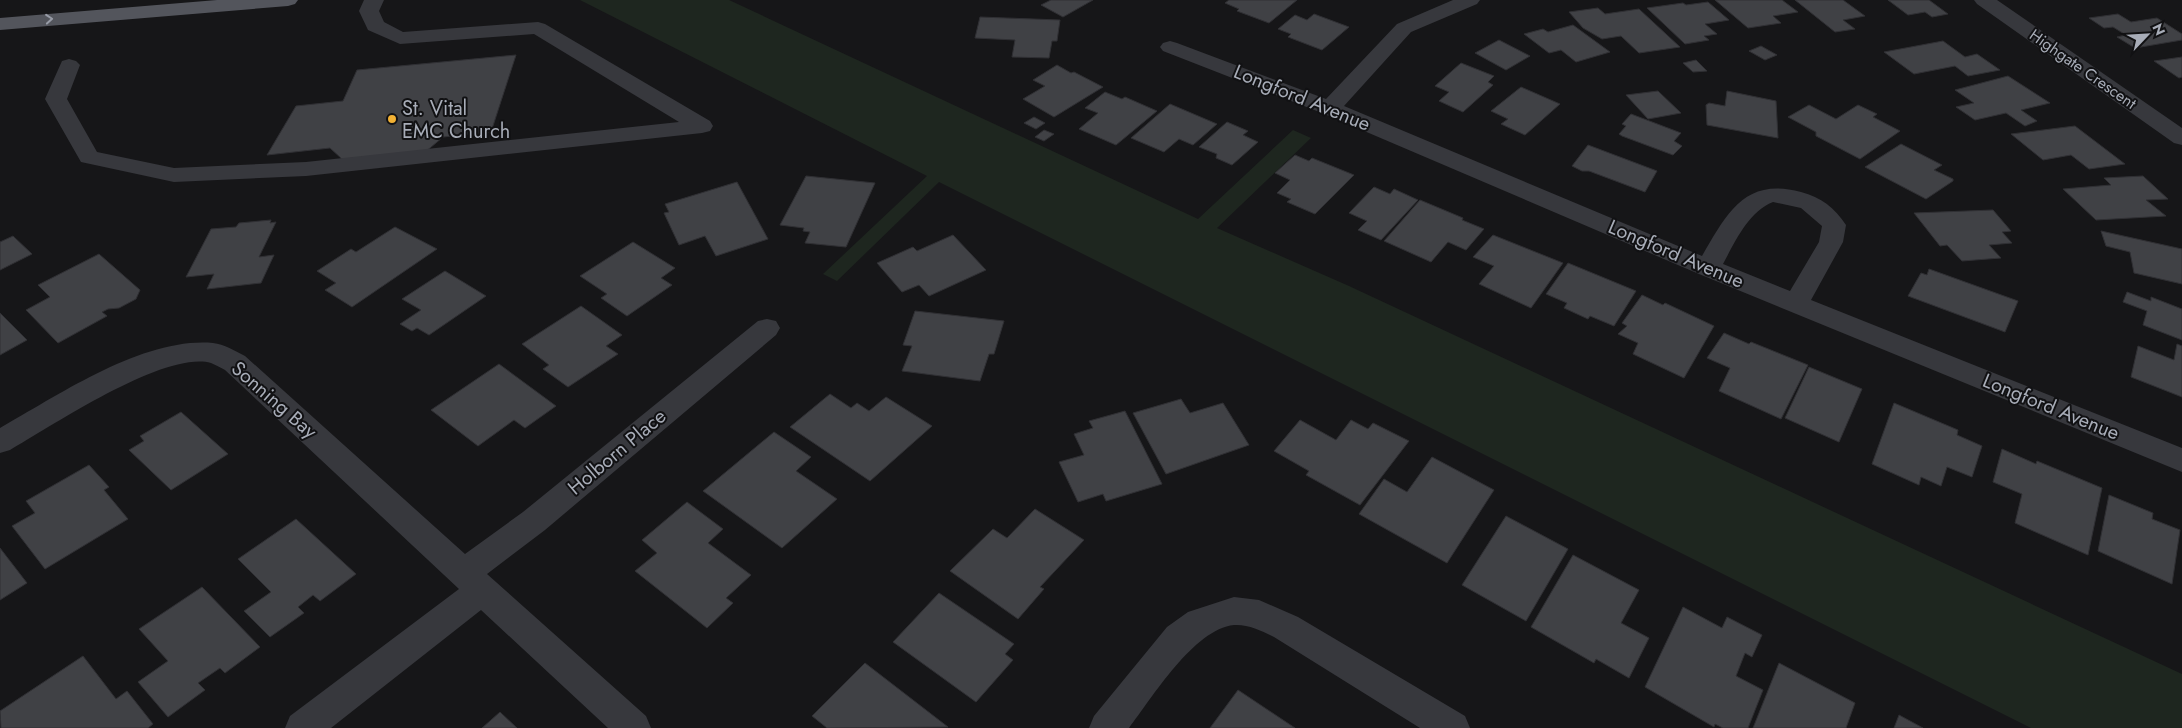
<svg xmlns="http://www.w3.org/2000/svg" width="2182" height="728" viewBox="0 0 2182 728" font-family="Jost,sans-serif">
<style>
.green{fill:#1e261f}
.building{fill:#404145;stroke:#303034}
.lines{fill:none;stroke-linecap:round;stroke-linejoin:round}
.minor{fill:#37383d;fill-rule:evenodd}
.major{fill:#53555c;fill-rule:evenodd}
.oneway{stroke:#979ba6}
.poi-dot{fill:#f2b134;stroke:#111113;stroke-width:2}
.labels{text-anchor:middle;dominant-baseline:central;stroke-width:4;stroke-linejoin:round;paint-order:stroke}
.far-street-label{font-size:16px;fill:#a8adb8;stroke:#111113}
.street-label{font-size:20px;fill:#a8adb8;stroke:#111113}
.poi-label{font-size:20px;fill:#a8adb8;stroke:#111113;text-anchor:start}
</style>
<rect width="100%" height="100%" fill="#161618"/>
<path class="green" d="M580 0H729L1198 219 1293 130 1311 138 1217 228 1349 286 2182 674V728H2031L939 182 837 281 823 274 927 176Z"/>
<path class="building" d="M1051 0H1093L1063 17 1041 5Z
M1229 0H1297L1269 23 1237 11 1239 9 1225 3Z
M1715 0H1782L1798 12 1773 16 1781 23 1748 28Z
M1795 0H1843L1865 16 1843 20 1855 29 1835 32Z
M1888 0H1929L1948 14 1932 17 1925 12 1908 15Z
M1708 2 1729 20 1705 24 1717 34 1704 36 1709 40 1685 44 1647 8 1683 3 1686 5Z
M1598 8 1605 14 1639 9 1680 47 1639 53 1621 36 1602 39 1583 28 1569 12Z
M1314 14 1349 27 1322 50 1288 37 1291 34 1278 29 1295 15 1307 20Z
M2118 14 2131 22 2157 18 2182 34V40L2135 48 2117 37 2126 35 2113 27 2104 28 2089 18Z
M980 17 1060 20 1057 41H1052L1049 58 1012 57 1015 40 975 38Z
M1573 25 1610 52 1576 62 1561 50 1549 53 1524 34 1543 29 1548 32Z
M1499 40 1530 56 1506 70 1475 53Z
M1943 41 1965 57 1977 54 2000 70 1968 76 1955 66 1914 74 1884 52Z
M1761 46 1777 55 1765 60 1749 51Z
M516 55 491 132 443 137 424 153 342 159 330 148 267 155 296 106 343 101 357 70Z
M2182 57V77L2179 78 2154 61Z
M1696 60 1707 71 1693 72 1683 63Z
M1461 63 1494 76 1488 82 1493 85 1463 112 1439 101 1449 92 1435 86Z
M1057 65 1071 73 1074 72 1103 87 1054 117 1023 99 1045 86 1033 80Z
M2008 76 2050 103 2021 110 2037 121 2025 126 2006 113 1975 120 1956 107 1974 103 1955 90Z
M1521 87 1560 104 1525 135 1501 124 1508 119 1491 111Z
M1658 91 1681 113 1648 119 1626 95Z
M1727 91 1776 101 1778 138 1707 125 1706 105 1709 103 1725 106Z
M1105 92 1122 99 1125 97 1157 111 1116 145 1079 129 1098 113 1085 108Z
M1170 104 1217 124 1193 145 1179 139 1164 152 1131 138Z
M1809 105 1836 119 1858 105 1877 114 1873 117 1900 131 1860 159 1816 136V132L1788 117Z
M1631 114 1681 133 1674 141 1682 146 1673 155 1622 136 1619 134 1626 126 1622 124Z
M1034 117 1045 123 1036 129 1024 123Z
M1227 122 1248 131 1243 135 1258 142 1232 165 1216 158 1217 154 1199 147Z
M2075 126 2125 164 2089 169 2071 155 2043 160 2011 134Z
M1044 130 1054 134 1044 141 1035 137Z
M1901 144 1942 165 1934 170 1953 179V181L1926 199 1865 167Z
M1588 145 1657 171 1645 192 1589 171H1582L1572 166Z
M1295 155 1309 161 1312 158 1354 175 1315 214 1287 202 1291 199 1277 193 1290 180 1275 173Z
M806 176 875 183 846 247 805 243 810 232 803 231 804 228 780 225Z
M2143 176 2168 199 2146 200 2166 216 2096 220 2063 189 2111 185 2104 178Z
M737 182 768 239 716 256 705 236 679 245 664 213 669 212 665 204Z
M1374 187 1390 194 1394 189 1418 200 1381 240 1358 230 1367 221 1349 213Z
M1420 200 1463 218 1462 220 1484 229 1466 250 1448 242 1431 262 1384 241Z
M1993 210 2011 231 2002 232 2012 243 1989 245 2001 258 1962 261 1947 245 1940 246 1914 213Z
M271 220 270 223 276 222 259 257 274 255 261 283 207 289 214 274 186 277 211 229 236 227 239 223Z
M395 227 437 249 352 307 325 290 336 283 317 271 351 249 356 252Z
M2101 231 2182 249V284L2134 273 2130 252 2106 246Z
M953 235 986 270 929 296 919 285 902 292 877 263 913 247 917 251Z
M1493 235 1563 263 1531 308 1479 284 1494 266 1473 257Z
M13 236 32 254 0 270V242Z
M633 242 675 268 661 278 672 285 627 316 601 298 607 294 580 276Z
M99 254 140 290 136 299 119 308 108 309 102 312 107 316 58 343 26 310 50 297 38 285Z
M1568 263 1636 291 1614 326 1590 316 1588 319 1564 308 1567 303 1546 294Z
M1929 269 2018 301 2005 332 1908 296 1921 273 1927 275Z
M445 271 486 296 429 335 417 328 412 331 400 324 421 310 402 299Z
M2127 292 2151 301V297L2182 309V340L2143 325 2147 311 2123 302Z
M1642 295 1663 305 1665 303 1714 326 1684 378 1633 354 1638 343 1618 334 1627 326 1622 323Z
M581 306 622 335 606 346 618 354 568 387 543 369 549 365 522 344Z
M915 311 1004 321 994 354H989L980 381 902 371 912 346 903 345Z
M0 313 27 340 0 355Z
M1724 333 1749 344 1751 342 1808 365 1781 419 1719 391 1730 368 1707 358Z
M2177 344 2182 346V397L2131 377 2138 346 2174 360Z
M499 364 556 406 525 428 514 420 478 446 431 410Z
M1809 367 1862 389 1839 442 1785 418Z
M830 394 851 408 857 403 869 411 886 397 932 426 870 481 790 427Z
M1181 399 1190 413 1223 403 1249 445 1166 474 1133 413Z
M1894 403 1958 430 1957 435 1982 446 1972 477 1947 467 1941 486 1921 477 1919 485 1872 464Z
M1125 411 1162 484 1106 501 1103 494 1078 502 1059 462 1084 455 1074 434 1093 428 1089 421Z
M181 412 228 454 171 490 129 450 144 441 140 436Z
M1300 420 1336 440 1351 420 1368 429 1373 423 1409 441 1360 505 1306 475 1309 471 1274 451Z
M774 432 811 457 796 471 837 499 782 548 703 491Z
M2002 449 2036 464 2037 461 2102 488 2088 555 2015 523 2022 494 1993 482Z
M1432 457 1494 490 1447 563 1359 514 1384 479 1407 492Z
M89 465 109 487 104 490 128 519 45 569 12 526 35 513 26 501Z
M2109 495 2153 513 2152 519 2180 530 2172 584 2098 551Z
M687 502 723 529 708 543 751 575 726 598 733 603 707 628 635 571 657 553 642 540Z
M1035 509 1084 540 1040 587 1044 589 1018 619 950 571 993 529 1007 538Z
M1506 516 1568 549 1526 621 1462 585Z
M296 519 356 574 320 601 313 595 298 607 304 613 270 637 244 611 271 592 238 559Z
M0 548 27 583 0 600Z
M1573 555 1639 590 1621 623 1649 638 1629 678 1596 659 1594 663 1531 627Z
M202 587 260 647 225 673 220 668 198 683 205 690 168 717 138 682 168 661 139 629Z
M939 593 1014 644 1005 654 1013 660 976 702 893 642Z
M1683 607 1722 628 1727 617 1762 635 1752 657 1745 653 1736 676 1763 690 1748 728H1723L1715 724 1714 727 1645 687Z
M83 656 116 699 127 691 153 724 148 728H1L0 711Z
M865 663 948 727 827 728 812 716Z
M1779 663 1855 703 1846 728H1753Z
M1238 690 1295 728H1210Z
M500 712 517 728H482Z
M1899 715 1923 728H1894Z"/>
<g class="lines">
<path class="minor" d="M364 0H384L379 11 384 22 403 32 538 22 545 24 710 121 713 126 710 131 702 133 306 176 174 182 81 162 45 99 62 61 69 59 76 61 80 65 67 99 97 152 174 168 306 162 679 122 534 34 400 44 368 30 359 11Z
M1453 0H1480L1477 4 1411 32 1344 106 1702 256C1727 213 1745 177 1801 192 1821 197 1835 208 1846 225L1843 242 1811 300 2182 448V472L1699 274 1322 113 1163 51 1160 47 1163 43 1170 41 1177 43 1326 99 1397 24ZM1773 202 1801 208 1822 226 1819 242 1790 291 1723 264C1735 242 1748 212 1773 202Z
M1974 0H1997L2182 128V145L2174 143 1977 4Z
M767 319 776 321 780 328 776 335 545 530 487 574 646 716 651 728H608L481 610 331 728H285L290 716 459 589 225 370C221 368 216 365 211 363 165 350 52 426 10 450L0 453V428C59 395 143 337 213 343 224 344 235 351 245 356L465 554 523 512 758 321Z
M1234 597 1259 600 1298 617 1465 716 1470 728H1420L1274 637C1262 631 1248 624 1234 625 1194 629 1152 698 1129 728H1089L1094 716 1167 627 1188 612Z"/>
<path class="major" d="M217 0H298L295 4 288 6 0 30V18Z"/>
</g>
<defs><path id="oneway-chevron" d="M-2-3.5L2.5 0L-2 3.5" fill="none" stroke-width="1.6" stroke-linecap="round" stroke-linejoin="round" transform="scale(1.25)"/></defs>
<use class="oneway" href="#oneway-chevron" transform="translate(49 19) rotate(-5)"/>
<circle class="poi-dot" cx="392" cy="119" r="5"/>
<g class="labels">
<g class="far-street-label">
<text transform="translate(2083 69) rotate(35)">Highgate Crescent</text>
</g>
<g class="street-label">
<text transform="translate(1302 98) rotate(22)">Longford Avenue</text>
<text transform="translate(1676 254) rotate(23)">Longford Avenue</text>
<text transform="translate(274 400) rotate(41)">Sonning Bay</text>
<text transform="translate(2051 407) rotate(22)">Longford Avenue</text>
<text transform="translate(617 452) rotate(-40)">Holborn Place</text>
</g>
<g class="poi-label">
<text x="402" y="108">St. Vital<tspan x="402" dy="23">EMC Church</tspan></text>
</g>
</g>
<g transform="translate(2147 35) rotate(65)" stroke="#111113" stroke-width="4" paint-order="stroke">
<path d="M0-4L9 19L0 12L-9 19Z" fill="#a8adb8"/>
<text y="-8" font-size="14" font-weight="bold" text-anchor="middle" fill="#a8adb8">N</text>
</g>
</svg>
